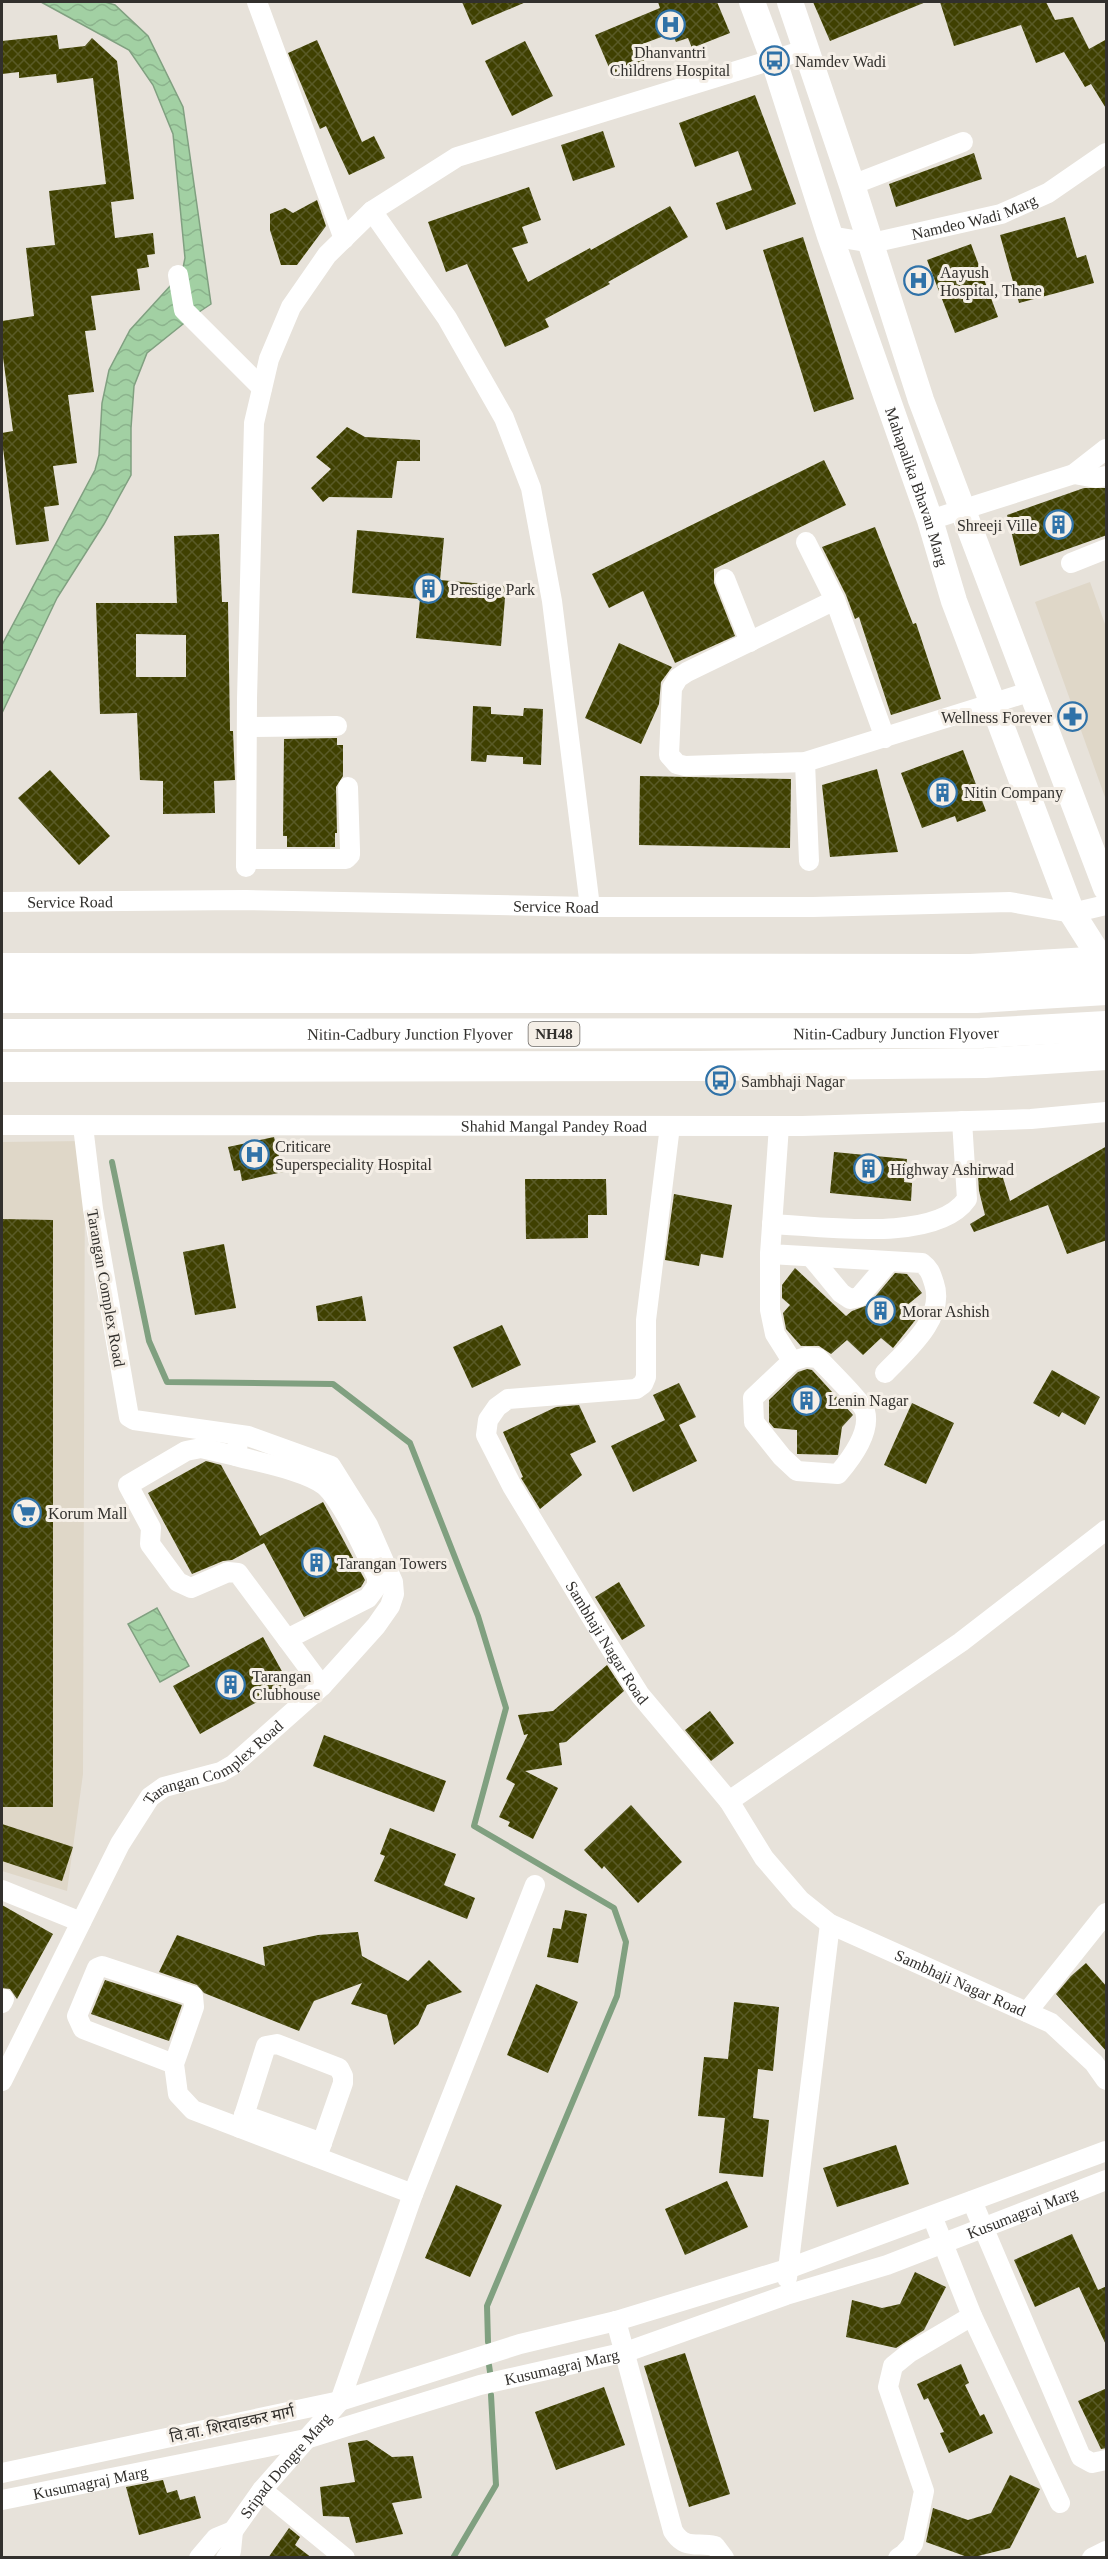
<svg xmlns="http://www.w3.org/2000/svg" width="1108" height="2559" viewBox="0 0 1108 2559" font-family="'Times New Roman','Noto Sans Devanagari',serif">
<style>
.built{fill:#dfd7c8}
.water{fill:url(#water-waves);stroke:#80a080;stroke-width:1.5}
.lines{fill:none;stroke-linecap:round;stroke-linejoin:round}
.stream{stroke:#80a080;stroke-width:6}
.building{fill:url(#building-cross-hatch);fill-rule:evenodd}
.minor{stroke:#fff;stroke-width:20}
.major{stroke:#fff;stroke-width:26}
.highway{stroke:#fff;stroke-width:30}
.labels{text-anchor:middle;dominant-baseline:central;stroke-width:6;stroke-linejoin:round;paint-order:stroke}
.shield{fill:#f5efe7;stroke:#6c6965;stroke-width:1.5}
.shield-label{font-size:15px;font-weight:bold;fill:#32302d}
.poi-label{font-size:16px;fill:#32302d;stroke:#f5efe7;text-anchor:start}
.street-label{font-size:16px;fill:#32302d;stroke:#f5efe7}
</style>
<defs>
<pattern id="water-waves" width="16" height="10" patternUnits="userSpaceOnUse" patternTransform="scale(1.5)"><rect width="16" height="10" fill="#a2d0a3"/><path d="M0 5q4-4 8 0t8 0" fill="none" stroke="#8cb38d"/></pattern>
<pattern id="building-cross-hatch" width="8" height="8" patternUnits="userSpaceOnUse" patternTransform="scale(1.5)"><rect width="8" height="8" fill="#3f4001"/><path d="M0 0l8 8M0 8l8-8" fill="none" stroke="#595a27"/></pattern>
</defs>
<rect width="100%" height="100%" fill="#e7e2da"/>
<path class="built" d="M1090 582 1106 627V800L1035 602Z
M85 1141 83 1774 67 1891 2 1871V1142Z"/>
<path class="water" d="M41 2H105L115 5 148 36 183 107 211 304 193 316 147 353 134 386 131 428V475L104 524 57 598 2 713V645L95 470 99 455 102 403 109 370 130 330 182 273 185 258 173 134 153 85 129 50Z
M157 1608 189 1666 160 1682 128 1624Z"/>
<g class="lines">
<path class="stream" d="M112 1162 149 1341 167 1382 333 1384 410 1443 478 1616 506 1708 474 1826 614 1908 626 1942 617 1996 487 2306 488 2342
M489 2365 490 2372
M453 2558 496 2485 491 2395"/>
</g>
<path class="building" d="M462 2H526L472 25Z
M658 2H717L730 33 692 48 688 38 676 42 672 33 637 46 646 65 614 79 595 35 660 8Z
M813 2H926L830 41Z
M940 2H1046L1055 20 1073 17 1089 49 1107 39V110L1091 84 1085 87 1064 52 1036 63 1021 25 954 46Z
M57 35 59 49 85 46 92 38 117 61 134 199 111 202 115 238 153 233 155 254 147 255 149 267 137 269 140 290 91 296 96 330 85 331 94 392 68 395 77 463 53 466 59 505 44 507 49 541 16 545 2 441V433L13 431 2 350V321L34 316 26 248 55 245 49 191 106 184 93 78 57 83 56 74 19 78V72L2 74V41Z
M317 40 362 142 374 136 385 158 349 175 326 126 320 129 288 53Z
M525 41 553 96 512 116 485 61Z
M755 95 796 204 726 230 716 203 752 190 738 151 695 167 679 123Z
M603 131 615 167 573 181 561 145Z
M974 153 982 179 896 207 889 184Z
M529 187 541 220 522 227 528 243 512 248 528 282 590 248 591 250 670 206 688 237 608 282 610 284 545 319 549 327 505 347 467 264 446 272 428 222Z
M317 200 326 226 297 265H281L270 230V214L285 208 293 213Z
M1065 217 1077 258 1086 255 1094 283 1019 303 1000 235Z
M803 237 854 399 814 412 763 250Z
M971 244 998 317 955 333 927 260Z
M347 427 365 437 420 440V461H397L392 498 329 497 323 502 311 488 331 469 316 457Z
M824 460 846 505 714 569V583L735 636 675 663 643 591 609 608 592 574Z
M1084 488H1107V535L1020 566 1007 515Z
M875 527 913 624 916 623 941 699 891 715 859 617 855 619 846 595 822 547Z
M357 530 444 538 440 580 506 586 501 646 416 638 420 599 352 593Z
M219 534 222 602H228L230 731H233L235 780 214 781 215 813 163 814V781L140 780 137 713 100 714 96 603H177L174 536ZM136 634 186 635V677H136Z
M619 643 672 667 661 682 659 704 641 744 585 718Z
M473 706 491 707V714L523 716 524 708 543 709 541 765 523 764V757L487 755 486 762 471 761Z
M337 738V745H343V776L336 787 337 833H335V847H287V836H283L284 739Z
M963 750 986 811 957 822 955 816 922 828 901 773Z
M877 769 898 852 830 857 822 785Z
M50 770 110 836 79 865 18 798Z
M640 776 791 779 790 848 639 845Z
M274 1137 283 1172 242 1181 240 1170 234 1171 228 1147Z
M1107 1146V1240L1067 1254 1048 1205 974 1232 970 1224 985 1215 979 1191 978 1176 1000 1168 1010 1201Z
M834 1152 907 1159 904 1182 912 1183 911 1201 830 1193Z
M525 1179H606L607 1215H588V1238L526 1239Z
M674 1194 732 1205 723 1258 701 1254 699 1266 665 1260Z
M2 1219 53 1220V1807H2Z
M224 1244 236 1308 195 1315 183 1252Z
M795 1268 846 1316 852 1311 868 1305 895 1273 907 1274 922 1293 906 1306 917 1318 893 1348 881 1338 863 1355 847 1340 831 1354 819 1346H801L786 1329 783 1313 790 1305 782 1298V1285Z
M362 1296 366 1321H318L316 1306Z
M502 1325 521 1365 472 1388 453 1347Z
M807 1369 812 1370 853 1415 842 1427 838 1455 797 1454V1430L774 1428 769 1422V1400L798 1372Z
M1052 1370 1100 1397 1085 1425 1062 1412 1059 1417 1033 1403Z
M679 1383 696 1417 679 1425 697 1461 633 1492 611 1446 665 1420 653 1395Z
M912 1403 954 1423 926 1484 884 1465Z
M579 1405 596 1442 570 1454 582 1475 540 1509 521 1478 523 1477 503 1432 556 1407Z
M206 1461 221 1465 260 1536 323 1502 365 1580 361 1587 304 1617 264 1543 232 1560 223 1561 192 1574 148 1493Z
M619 1582 645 1626 622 1640 595 1597Z
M263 1637 289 1684 200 1734 173 1686Z
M607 1665 624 1691 566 1742 559 1743 562 1765 525 1771 558 1788 533 1839 508 1826 510 1822 499 1817 515 1784 506 1779 528 1734 524 1735 518 1715 553 1711Z
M710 1711 734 1743 711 1761 685 1730Z
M324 1735 446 1781 434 1812 313 1766Z
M631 1805 682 1862 638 1903 604 1866 602 1869 584 1850Z
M2 1824 73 1847 62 1881 2 1861Z
M390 1828 456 1854 444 1885 475 1898 467 1919 374 1881 385 1856 380 1854Z
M2 1905 53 1934 17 1999 10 1989 2 1988Z
M565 1910 587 1914 578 1963 547 1957 553 1928 561 1929Z
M358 1932 362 1956 408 1981 429 1960 462 1992 427 2005 418 2025 394 2045 387 2015 351 2004 362 1983 314 2001 299 2031 204 1993 197 1985 159 1972 177 1935 265 1966 263 1947 318 1935Z
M1086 1963 1107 1987V2052L1056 1994 1071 1976Z
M105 1980 182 2005 169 2041 91 2014Z
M536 1984 578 2002 548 2073 507 2055Z
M734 2002 779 2007 773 2071 758 2069 753 2118 769 2120 763 2177 719 2173 725 2118 698 2116 704 2057 728 2059Z
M896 2145 909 2184 837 2207 823 2168Z
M727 2181 748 2227 685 2255 665 2209Z
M456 2185 502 2205 470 2277 425 2258Z
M1072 2234 1098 2290 1107 2286V2347L1079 2287 1035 2307 1014 2260Z
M915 2272 946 2287 924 2330 896 2348 846 2337 852 2300 882 2308 900 2304Z
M685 2353 730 2494 689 2507 644 2366Z
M961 2364 969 2383 965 2385 980 2416 984 2414 993 2433 949 2453 940 2433 944 2432 928 2398 924 2400 917 2384Z
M604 2387 625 2445 556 2470 535 2412Z
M1107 2388V2448L1101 2449 1078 2401Z
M367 2440 392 2457 413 2456 422 2498 392 2503 403 2534 356 2543 349 2517 323 2516 320 2487 355 2482 348 2443Z
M1010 2475 1040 2489 1010 2548 970 2558 926 2542 933 2508 968 2520 991 2513Z
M163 2480 167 2493 177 2490 180 2500 195 2496 201 2518 139 2535 126 2487Z
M289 2528 300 2537 295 2545 312 2558H268Z"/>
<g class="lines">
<g class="minor">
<path d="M257 2 344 239"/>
<path d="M852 185 963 142"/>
<path d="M372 211 447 318 504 418 531 488 552 601 590 907"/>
<path id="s1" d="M830 236 872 243 1001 214 1048 193 1106 153"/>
<path d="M178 275 184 310 262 388"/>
<path d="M1074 474 1096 478 1106 476"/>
<path d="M930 520 1074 474 1106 449"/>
<path d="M806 542 835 600"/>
<path d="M1071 563 1106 549"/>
<path d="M725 579 750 642"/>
<path d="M247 727 337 726"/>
<path d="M885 738 835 600 687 672 678 678 672 688 669 755 677 764 685 766 805 762 1032 691"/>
<path d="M805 762 809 861"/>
<path d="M247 859H346L350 855V850L348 787"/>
<path d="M246 867 247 699 254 423 269 359 291 307 327 255 372 211 457 157 808 49"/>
<path id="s2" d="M2 902 246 900 590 907H813L1010 902 1072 913 1106 905"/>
<path id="s3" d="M2 1125 802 1126 1031 1119 1106 1112"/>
<path id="s4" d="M670 1126 646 1320V1377L643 1384 636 1389 508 1399 497 1407 488 1420 486 1435 512 1486 601 1633 640 1695 729 1801 764 1858 800 1900 830 1924 1051 2023 1094 2063 1106 2080"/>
<path d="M779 1126 770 1254 922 1263C930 1269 931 1274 934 1283 946 1318 907 1350 885 1373"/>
<path d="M772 1224C821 1226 936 1244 967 1199L962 1121"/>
<path d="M770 1254V1310L775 1334 792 1361 806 1357 818 1358C827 1368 862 1402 865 1411 871 1432 851 1459 838 1474L797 1471 782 1457 754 1422 753 1398 792 1361"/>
<path d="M812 1258 841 1293 850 1299 859 1297 889 1262"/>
<path d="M239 1435 236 1456 201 1448 186 1451 128 1485 151 1528 150 1544 178 1582 191 1588 228 1572 238 1573 322 1686"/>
<path d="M236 1456C261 1463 303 1470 324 1485 342 1500 367 1555 377 1577V1586L368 1598 287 1639"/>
<path d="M729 1801 961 1642 1106 1530"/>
<path d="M2 1890 81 1922"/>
<path d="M2 2003 4 1999"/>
<path d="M1027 2012 1106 1913"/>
<path d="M174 2064 194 2007 193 1996 102 1966 97 1968 77 2016 83 2029 174 2064 178 2094 193 2110 413 2194"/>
<path id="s5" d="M2 2081 120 1844 150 1797 164 1787 221 1772 233 1765 322 1686 376 1626 390 1606 394 1594 393 1582 368 1525 331 1466 248 1436 134 1420 129 1417 93 1209 83 1126"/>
<path d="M244 2115 322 2143"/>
<path d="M240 2128 266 2046 277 2044 339 2068 343 2076V2083L317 2157"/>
<path d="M972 2201 1081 2457 1092 2463 1106 2460"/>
<path d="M932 2216 972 2316 1060 2503"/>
<path d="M787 2278 830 1924"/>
<path d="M616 2321 673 2531C685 2550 696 2542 715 2546L724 2558"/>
<path d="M2 2473 340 2401 520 2344 616 2321 787 2269 1106 2151"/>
<path d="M262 2490 345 2558"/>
<path id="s6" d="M2 2500 306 2439 480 2385 626 2352 786 2295 887 2265 1106 2180"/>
<path id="s7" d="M233 2531 262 2490 340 2401 413 2194 535 1885"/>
<path d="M199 2558 216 2538 233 2531 231 2551 226 2558"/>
<path d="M898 2558 904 2554 913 2544 924 2491 888 2387 893 2366 909 2353 972 2316"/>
<path d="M1092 2558 1106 2551"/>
</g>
<g class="major">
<path id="s8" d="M752 2 774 61 830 236 930 520 954 601 1072 913 1103 962 1106 972"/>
<path d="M790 2 852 185 921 400 1106 888"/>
</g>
<g class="highway">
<path d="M2 968 971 969 1106 961"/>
<path d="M2 998H976L1106 990"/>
<path id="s9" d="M2 1034 981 1033 1106 1026"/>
<path d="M2 1067 699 1066 985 1063 1106 1055"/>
</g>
</g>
<defs>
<symbol id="hospital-ring" viewBox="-11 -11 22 22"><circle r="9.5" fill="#f5efe7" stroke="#3072a8" stroke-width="1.5"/><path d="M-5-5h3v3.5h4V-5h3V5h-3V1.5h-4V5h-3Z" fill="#3072a8"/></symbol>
<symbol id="bus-ring" viewBox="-11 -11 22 22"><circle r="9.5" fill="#f5efe7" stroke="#3072a8" stroke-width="1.5"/><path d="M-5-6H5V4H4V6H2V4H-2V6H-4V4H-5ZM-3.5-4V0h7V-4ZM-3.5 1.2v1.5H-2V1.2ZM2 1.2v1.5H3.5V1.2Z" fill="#3072a8"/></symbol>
<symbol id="building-ring" viewBox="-11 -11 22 22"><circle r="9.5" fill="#f5efe7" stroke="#3072a8" stroke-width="1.5"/><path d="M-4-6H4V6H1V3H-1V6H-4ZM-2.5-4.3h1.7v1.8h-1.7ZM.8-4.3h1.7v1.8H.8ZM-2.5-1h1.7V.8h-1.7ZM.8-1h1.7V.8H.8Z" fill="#3072a8"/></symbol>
<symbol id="pharmacy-ring" viewBox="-11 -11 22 22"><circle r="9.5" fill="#f5efe7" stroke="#3072a8" stroke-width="1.5"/><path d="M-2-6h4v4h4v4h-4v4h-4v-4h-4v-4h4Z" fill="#3072a8"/></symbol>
<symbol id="supermarket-ring" viewBox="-11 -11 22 22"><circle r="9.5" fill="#f5efe7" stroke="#3072a8" stroke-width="1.5"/><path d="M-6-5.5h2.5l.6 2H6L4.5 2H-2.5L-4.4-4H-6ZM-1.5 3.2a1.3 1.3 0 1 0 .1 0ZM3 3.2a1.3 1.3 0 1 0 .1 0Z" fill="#3072a8"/></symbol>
</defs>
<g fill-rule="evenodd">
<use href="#hospital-ring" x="654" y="8" width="33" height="33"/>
<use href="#bus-ring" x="758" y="44" width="33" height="33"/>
<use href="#hospital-ring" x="902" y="264" width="33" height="33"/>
<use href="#building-ring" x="1042" y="508" width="33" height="33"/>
<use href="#building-ring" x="412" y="572" width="33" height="33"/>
<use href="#pharmacy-ring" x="1056" y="700" width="33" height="33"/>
<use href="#building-ring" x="926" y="776" width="33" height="33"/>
<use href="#bus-ring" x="704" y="1064" width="33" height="33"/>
<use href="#hospital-ring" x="238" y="1138" width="33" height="33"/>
<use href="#building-ring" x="852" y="1152" width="33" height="33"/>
<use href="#building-ring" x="864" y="1294" width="33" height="33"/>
<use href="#building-ring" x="790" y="1384" width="33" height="33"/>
<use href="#supermarket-ring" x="10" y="1496" width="33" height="33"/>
<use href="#building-ring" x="300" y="1546" width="33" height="33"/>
<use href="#building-ring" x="214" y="1668" width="33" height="33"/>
</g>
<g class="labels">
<rect class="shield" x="528.5" y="1022" width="51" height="24" rx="4.5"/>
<g class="shield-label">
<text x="554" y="1034">NH48</text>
</g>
<g class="poi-label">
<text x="670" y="52" text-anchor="middle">Dhanvantri<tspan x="670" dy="18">Childrens Hospital</tspan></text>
<text x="795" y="61">Namdev Wadi</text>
<text x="940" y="272">Aayush<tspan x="940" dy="18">Hospital, Thane</tspan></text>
<text x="1037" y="525" text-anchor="end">Shreeji Ville</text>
<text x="450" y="589">Prestige Park</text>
<text x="1052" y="717" text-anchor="end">Wellness Forever</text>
<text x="964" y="792">Nitin Company</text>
<text x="741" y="1081">Sambhaji Nagar</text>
<text x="275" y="1146">Criticare<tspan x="275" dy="18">Superspeciality Hospital</tspan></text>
<text x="890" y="1169">Highway Ashirwad</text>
<text x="902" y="1311">Morar Ashish</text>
<text x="828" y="1400">Lenin Nagar</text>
<text x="48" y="1513">Korum Mall</text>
<text x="337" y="1563">Tarangan Towers</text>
<text x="252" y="1676">Tarangan<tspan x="252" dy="18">Clubhouse</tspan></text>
</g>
<g class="street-label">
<text stroke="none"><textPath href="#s1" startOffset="148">Namdeo Wadi Marg</textPath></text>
<text stroke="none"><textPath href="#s8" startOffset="512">Mahapalika Bhavan Marg</textPath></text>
<text stroke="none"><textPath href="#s2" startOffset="68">Service Road</textPath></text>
<text stroke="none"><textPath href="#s2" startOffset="554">Service Road</textPath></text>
<text stroke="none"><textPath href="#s9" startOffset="894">Nitin-Cadbury Junction Flyover</textPath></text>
<text stroke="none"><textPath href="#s9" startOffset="408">Nitin-Cadbury Junction Flyover</textPath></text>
<text stroke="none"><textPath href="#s3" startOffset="552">Shahid Mangal Pandey Road</textPath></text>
<text transform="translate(106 1288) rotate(80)">Tarangan Complex Road</text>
<text stroke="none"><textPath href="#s4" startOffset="682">Sambhaji Nagar Road</textPath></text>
<text stroke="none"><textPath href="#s5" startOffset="394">Tarangan Complex Road</textPath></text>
<text stroke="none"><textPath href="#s4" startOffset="1186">Sambhaji Nagar Road</textPath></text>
<text stroke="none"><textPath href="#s6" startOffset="1062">Kusumagraj Marg</textPath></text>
<text stroke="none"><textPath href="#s6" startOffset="576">Kusumagraj Marg</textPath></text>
<text transform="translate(232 2424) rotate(-12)">वि.वा. शिरवाडकर मार्ग</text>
<text stroke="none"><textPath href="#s7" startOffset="84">Sripad Dongre Marg</textPath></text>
<text stroke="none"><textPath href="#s6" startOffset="90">Kusumagraj Marg</textPath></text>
</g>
</g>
<rect width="1108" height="2559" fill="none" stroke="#32302d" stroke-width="6"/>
</svg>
